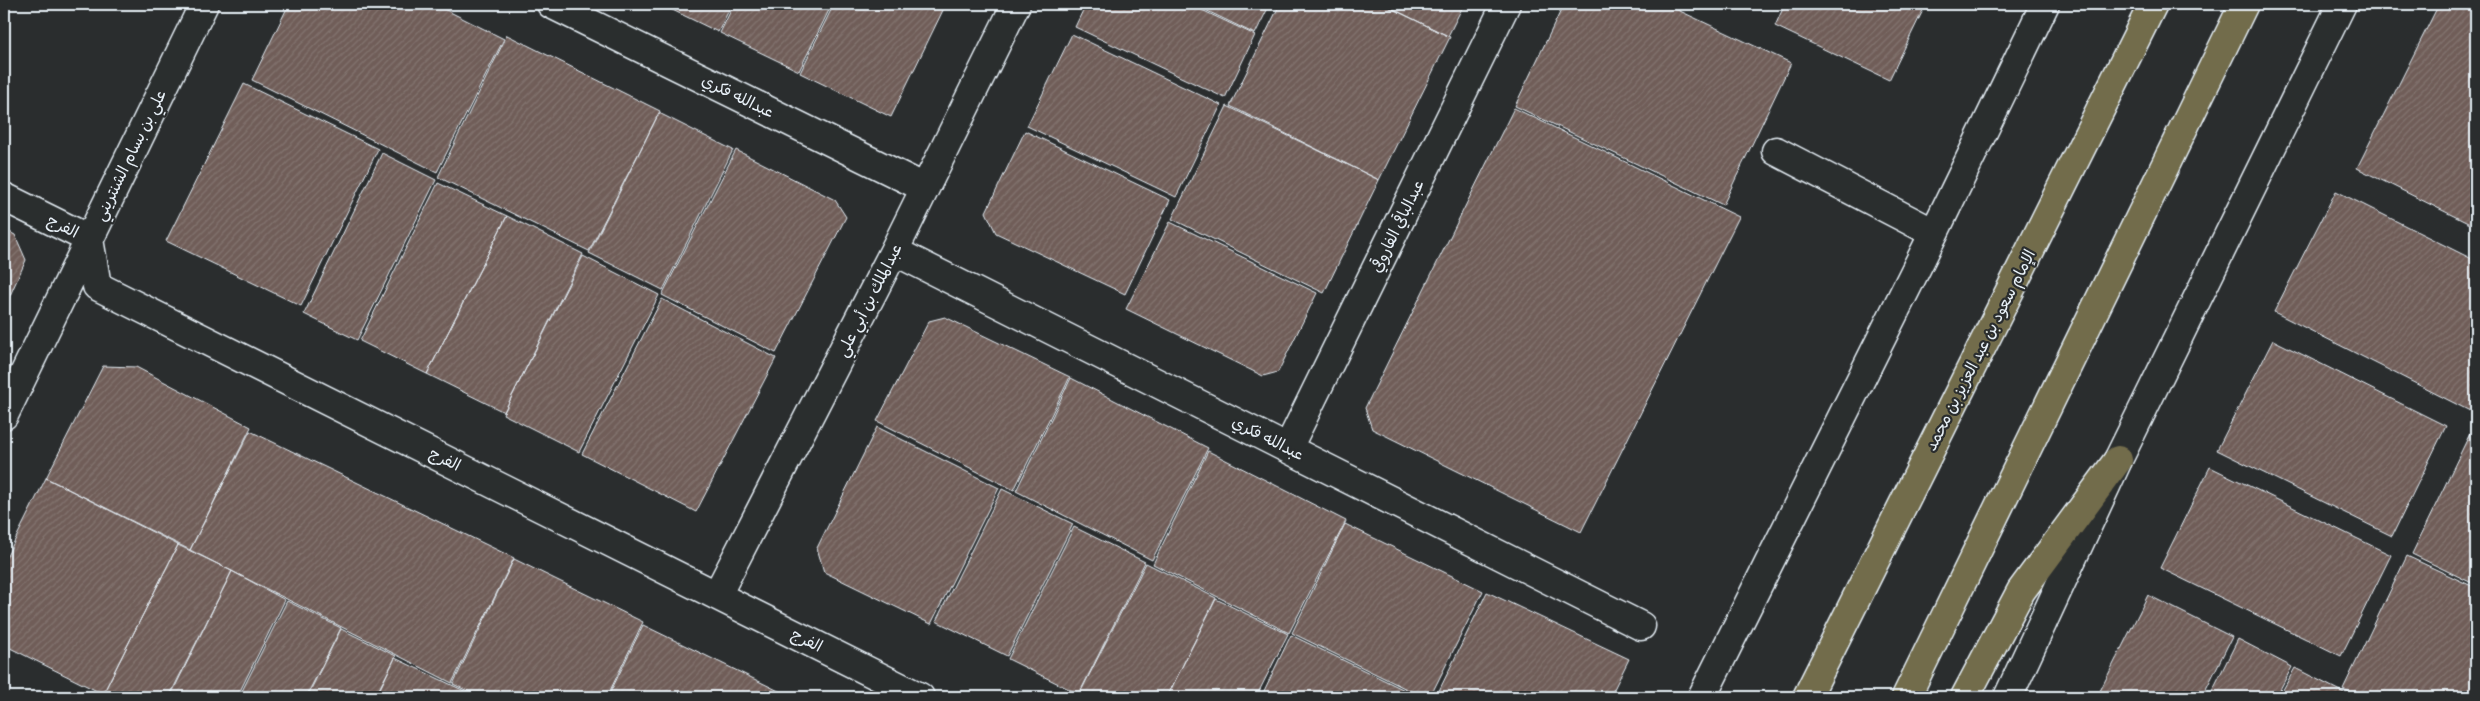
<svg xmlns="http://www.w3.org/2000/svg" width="2480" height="701" viewBox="0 0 2480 701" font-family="Itim,'Playpen Sans Arabic',sans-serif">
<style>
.building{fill:url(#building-hatch);stroke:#e8f1f8}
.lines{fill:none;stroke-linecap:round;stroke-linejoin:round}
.minor-casing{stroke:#e8f1f8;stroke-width:31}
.major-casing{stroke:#e8f1f8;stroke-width:31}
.minor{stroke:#2a2d2e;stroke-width:28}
.major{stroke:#726c4b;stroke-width:28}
.labels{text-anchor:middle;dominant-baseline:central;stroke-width:4.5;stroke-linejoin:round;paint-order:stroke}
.street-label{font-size:16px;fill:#e8f1f8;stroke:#2a2d2e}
</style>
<defs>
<pattern id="building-hatch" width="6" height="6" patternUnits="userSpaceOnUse" patternTransform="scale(1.25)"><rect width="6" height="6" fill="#6f5d58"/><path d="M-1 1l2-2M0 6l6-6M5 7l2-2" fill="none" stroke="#847571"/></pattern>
</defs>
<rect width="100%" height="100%" fill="#2a2d2e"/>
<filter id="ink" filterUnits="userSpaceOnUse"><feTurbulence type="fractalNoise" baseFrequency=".02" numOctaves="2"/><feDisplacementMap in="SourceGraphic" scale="10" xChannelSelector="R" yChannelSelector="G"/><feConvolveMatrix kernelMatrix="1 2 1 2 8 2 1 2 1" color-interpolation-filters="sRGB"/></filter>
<g filter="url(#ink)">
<path class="building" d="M289 4H434L504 39 437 172 252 80Z
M660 4H732L718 32Z
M734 4H832L799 71 720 33Z
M834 4H946L891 117 800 73Z
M1086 4H1189L1255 35 1225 98 1075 27Z
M1193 4H1270L1255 34Z
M1280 4H1383L1450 37 1379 180 1230 106Z
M1382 4H1464L1448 36Z
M1564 4H1665L1791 63 1723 205 1515 106Z
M1785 4H1926L1889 80 1775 26Z
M2439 4H2476V227L2357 168Z
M1072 34 1221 105 1176 197 1027 126Z
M507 35 660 111 589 251 438 177Z
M244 84 378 149 301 306 166 241Z
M1227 106 1379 180 1324 293 1172 219Z
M1514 108 1739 217 1581 532 1372 429 1365 408Z
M659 113 733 150 663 290 589 253Z
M1025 131 1170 200 1125 294 996 233 986 212Z
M736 150 835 200 846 217 776 353 662 295Z
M382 153 436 180 357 340 304 314Z
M438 183 507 216 427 374 360 341Z
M2336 191 2476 261V399L2470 411 2274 312Z
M507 216 583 254 504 412 427 374Z
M1170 222 1317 293 1278 372 1263 376 1126 309Z
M4 229 15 235 26 260 7 302 4 301Z
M583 256 659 295 579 452 503 414Z
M662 299 776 358 696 512 582 454Z
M945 317 1070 377 1014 490 877 421 929 321Z
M2273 340 2446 426 2392 536 2217 450Z
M103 366 136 367 251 427 190 550 46 478Z
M1071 378 1208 448 1152 560 1016 491Z
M2476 421V585L2412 554Z
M877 427 999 488 931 624 824 572 817 548Z
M250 431 514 558 452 683 190 550Z
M1208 451 1346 521 1289 633 1153 564Z
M2210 467 2391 555 2341 656 2160 568Z
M46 478 178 545 103 694 4 645V562Z
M1002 489 1073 524 1007 656 936 621Z
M1345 524 1483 591 1430 697H1423L1292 633Z
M1074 527 1145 562 1079 694 1008 659Z
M178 545 232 571 169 697H109L103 694Z
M2407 556 2476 588V697H2360L2343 689Z
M514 559 643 622 607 697H480L453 684Z
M1146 563 1216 598 1167 697H1083L1079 695Z
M232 571 285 600 237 697H170Z
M1487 592 1629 659 1610 697H1436Z
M2148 595 2232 637 2202 697H2097Z
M1216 599 1288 634 1256 697H1167Z
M287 601 341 628 306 697H239Z
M643 625 791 697H608Z
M341 629 396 656 375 697H307Z
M1291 635 1419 697H1261Z
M2238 639 2292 667 2276 697H2209Z
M395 658 477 697H376Z
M2295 668 2348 695 2347 697H2279Z"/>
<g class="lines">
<defs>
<path id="minor" d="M551 4 925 188
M1776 151 1934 233
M4 197 89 239 97 286 920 697
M894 251 1641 626
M4 415 204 4
M1288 448 1506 4
M717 595 894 251 1016 4
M1702 697 1934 233 2045 4
M2008 697 2118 460 2342 4"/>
<path id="major" d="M1807 697 2153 4
M1906 697 2244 4
M1965 697 2021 591 2118 460"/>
</defs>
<use href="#minor" class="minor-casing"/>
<use href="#major" class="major-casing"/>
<use href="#minor" class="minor"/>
<use href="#major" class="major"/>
</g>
</g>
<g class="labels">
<g class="street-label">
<text transform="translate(738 96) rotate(26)">عبدالله فكري</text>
<text transform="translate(130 155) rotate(-64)">علي بن بسام الشنتريني</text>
<text transform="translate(63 226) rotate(26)">الفرج</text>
<text transform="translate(1397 226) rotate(-64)">عبدالباقي الفاروقي</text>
<text transform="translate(869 300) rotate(-63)">عبدالملك بن أبي علي</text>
<text transform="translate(1980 350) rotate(-63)">الإمام سعود بن عبد العزيز بن محمد</text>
<text transform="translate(1268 438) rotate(27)">عبدالله فكري</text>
<text transform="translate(445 459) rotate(26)">الفرج</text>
<text transform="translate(807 640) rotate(27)">الفرج</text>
</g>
</g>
<rect width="2480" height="701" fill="none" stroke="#2a2d2e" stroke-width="20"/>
<rect x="10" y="10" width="2460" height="681" fill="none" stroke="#e8f1f8" stroke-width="2" filter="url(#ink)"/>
</svg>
